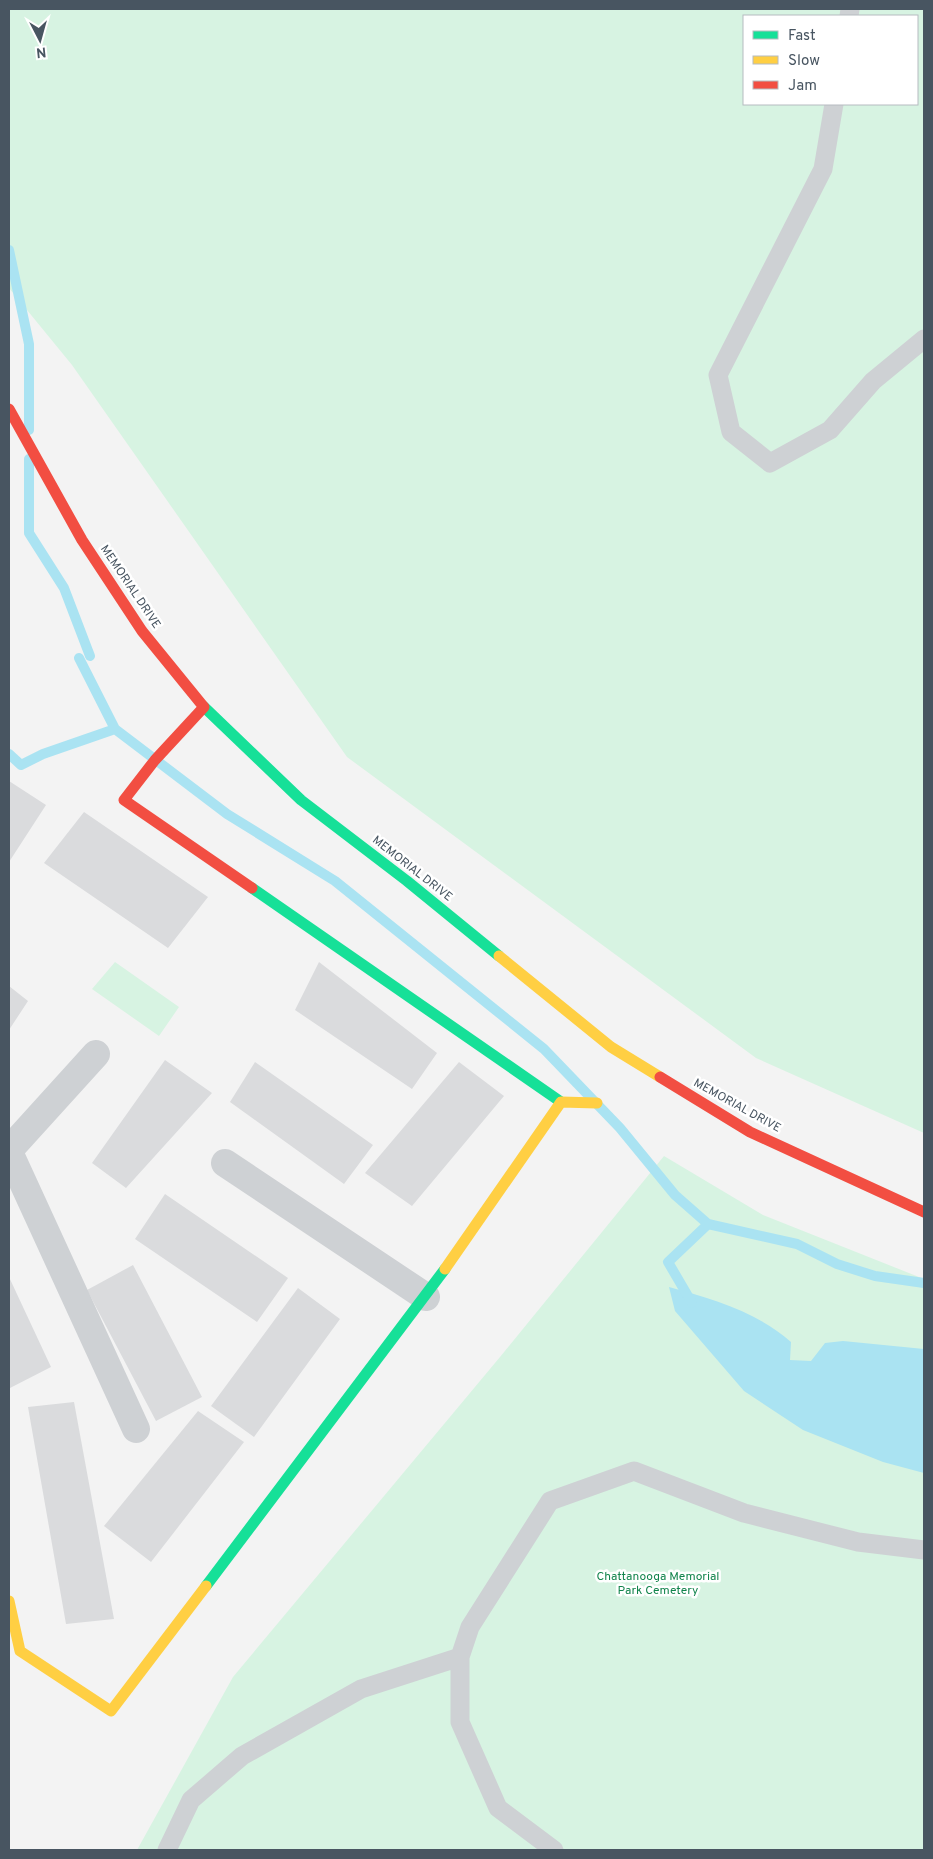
<svg xmlns="http://www.w3.org/2000/svg" width="933" height="1859" viewBox="0 0 933 1859" font-family="Overpass,sans-serif">
<style>
.green{fill:#d7f3e2;fill-rule:evenodd}
.water{fill:#aae3f2}
.lines{fill:none;stroke-linecap:round;stroke-linejoin:round}
.stream{stroke:#aae3f2;stroke-width:10}
.building{fill:#dadbdd}
.lane{stroke:#ced1d4;stroke-width:19}
.street{stroke:#ced1d4;stroke-width:28}
.fast{stroke:#16e098;stroke-width:11}
.slow{stroke:#ffcf43;stroke-width:11}
.jam{stroke:#f24e42;stroke-width:11}
.labels{text-anchor:middle;dominant-baseline:central;stroke-width:5;stroke-linejoin:round;paint-order:stroke}
.street-label{font-size:12px;fill:#485561;stroke:#fff}
.park-label{font-size:12px;fill:#12844c;stroke:#fff}
</style>
<rect width="100%" height="100%" fill="#f3f3f3"/>
<path class="green" d="M9 9H924V1133L756 1058 347 757 72 365 9 288ZM744 16H917V104H744Z
M115 962 179 1007 159 1036 92 989Z
M664 1156 763 1215 924 1279V1850H137L233 1677 500 1357Z"/>
<path class="water" d="M669 1287C713 1299 757 1312 791 1342L790 1360 811 1361 825 1343 843 1341 924 1349V1473L883 1462 803 1430 744 1391 675 1311Z"/>
<g class="lines">
<path class="stream" d="M9 250 29 344V430
M29 459V533L64 588 90 656
M79 658 115 729 227 814 335 881 544 1049 620 1128 675 1195 708 1224 797 1244 837 1264 875 1276 924 1283
M9 754 21 765 43 754 115 729
M692 1303 668 1262 708 1224"/>
</g>
<path class="building" d="M9 781 46 805 9 862Z
M84 812 208 897 168 948 44 863Z
M319 962 437 1053 412 1089 295 1010Z
M9 986 28 1001 9 1030Z
M165 1060 212 1093 126 1188 92 1163Z
M255 1062 373 1145 344 1184 230 1102Z
M459 1062 504 1096 412 1206 365 1173Z
M165 1194 288 1278 257 1322 135 1239Z
M133 1265 202 1397 156 1421 87 1290Z
M9 1277 51 1367 10 1388 9 1386Z
M298 1288 340 1319 254 1437 211 1406Z
M74 1402 114 1619 66 1624 28 1407Z
M198 1411 244 1442 151 1562 104 1526Z"/>
<g class="lines">
<path class="lane" d="M849 16 850 9
M834 104 823 169 718 375 731 432 770 463 830 430 873 381 924 339
M167 1850 191 1800 242 1756 361 1689 460 1657
M554 1850 498 1808 460 1722V1657L470 1627 550 1501 634 1471 744 1513 858 1542 924 1550"/>
<path class="street" d="M9 1150 96 1054
M9 1152 136 1429
M225 1163 426 1297"/>
<path class="fast" d="M203 706 301 800 407 881 499 956
M252 888 561 1102
M206 1586 445 1269"/>
<path class="slow" d="M499 956 611 1047 660 1077
M445 1269 561 1102 597 1103
M9 1601 20 1651 111 1711 206 1586"/>
<path class="jam" d="M9 409 82 540 142 631 203 706
M204 707 155 760 124 800 252 888
M660 1077 750 1132 924 1212"/>
</g>
<g class="labels">
<g class="street-label">
<text transform="translate(130 587) rotate(56)">MEMORIAL DRIVE</text>
<text transform="translate(412 869) rotate(38)">MEMORIAL DRIVE</text>
<text transform="translate(737 1106) rotate(29)">MEMORIAL DRIVE</text>
</g>
<g class="park-label">
<text x="658" y="1577">Chattanooga Memorial<tspan x="658" dy="14">Park Cemetery</tspan></text>
</g>
</g>
<rect width="933" height="1859" fill="none" stroke="#485561" stroke-width="20"/>
<rect x="743" y="15" width="175" height="90" fill="#ffffff" stroke="#b6bbc0"/>
<rect x="753" y="31" width="25" height="8" fill="#16e098" stroke="#b6bbc0"/>
<text x="788" y="40" font-size="15" fill="#485561">Fast</text>
<rect x="753" y="56" width="25" height="8" fill="#ffcf43" stroke="#b6bbc0"/>
<text x="788" y="65" font-size="15" fill="#485561">Slow</text>
<rect x="753" y="81" width="25" height="8" fill="#f24e42" stroke="#b6bbc0"/>
<text x="788" y="90" font-size="15" fill="#485561">Jam</text>
<g transform="translate(40 40) rotate(174)" stroke="#ffffff" stroke-width="4" paint-order="stroke">
<path d="M0-4L9 19L0 12L-9 19Z" fill="#485561"/>
<text y="-8" font-size="14" font-weight="bold" text-anchor="middle" fill="#485561">N</text>
</g>
</svg>
